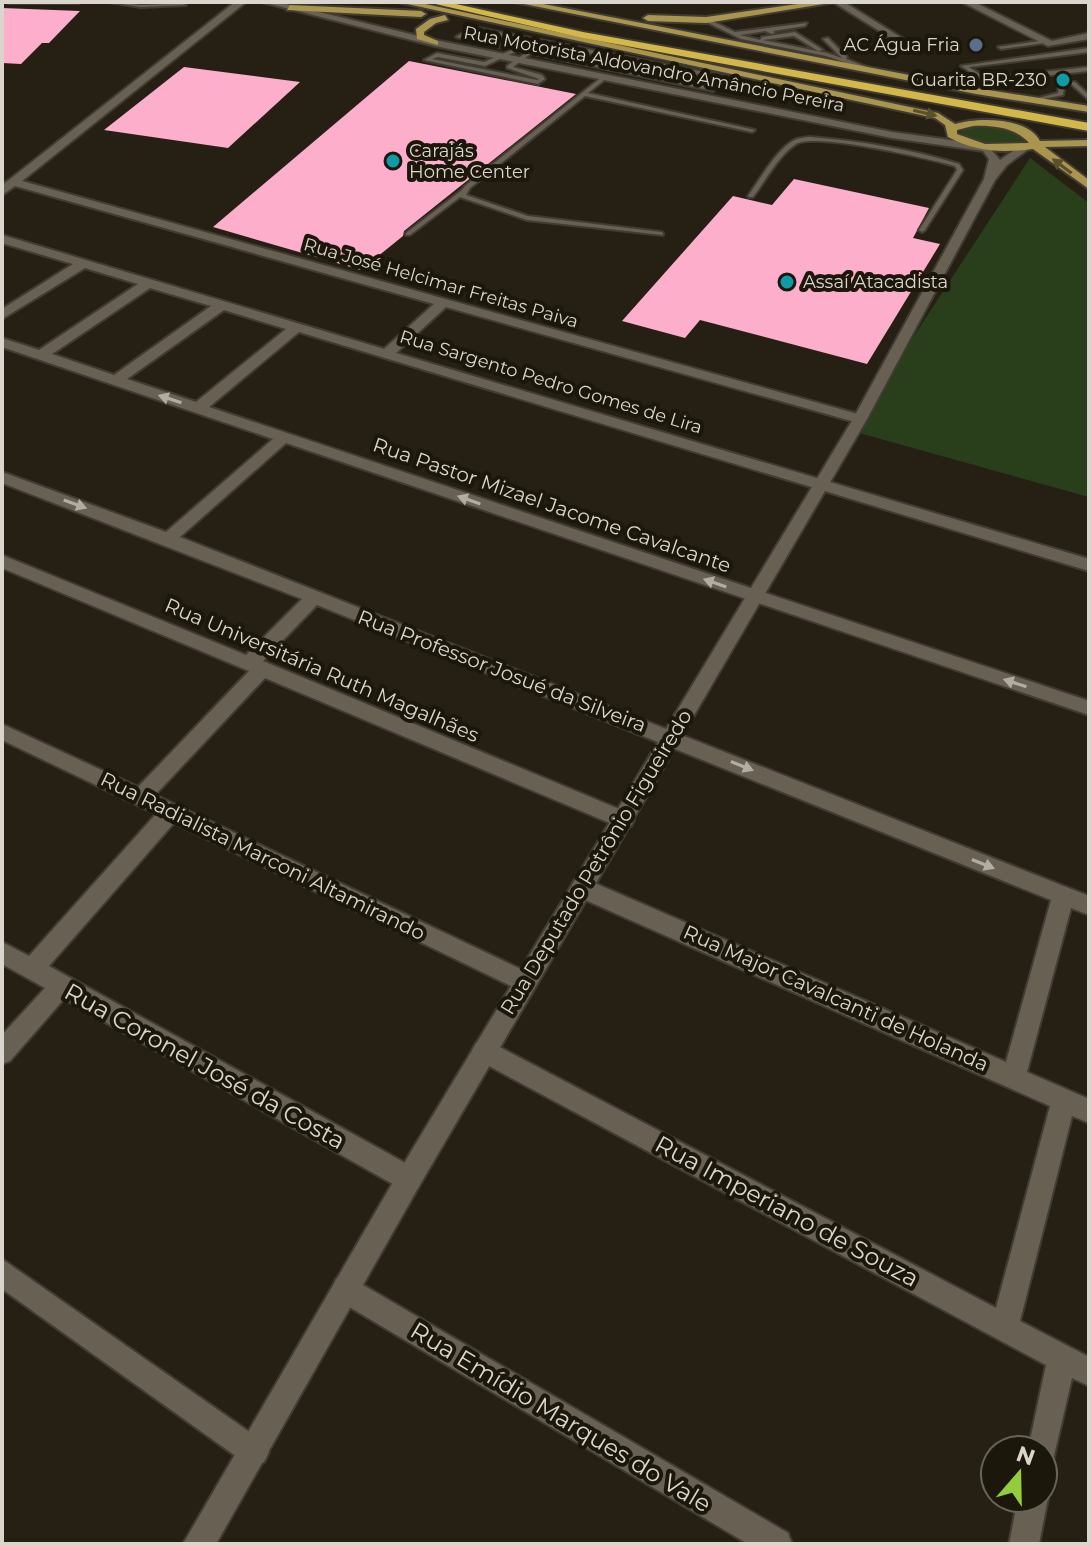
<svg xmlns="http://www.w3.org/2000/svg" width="1091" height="1546" viewBox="0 0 1091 1546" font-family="Montserrat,sans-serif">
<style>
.green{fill:#293f1c}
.building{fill:#fcaecb}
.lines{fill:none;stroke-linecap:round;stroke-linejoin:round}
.lane-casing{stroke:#403b33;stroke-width:4}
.street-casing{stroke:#403b33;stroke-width:4}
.secondary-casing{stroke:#403b33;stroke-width:4}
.primary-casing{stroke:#403b33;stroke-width:4}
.highway-casing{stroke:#403b33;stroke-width:4}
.lane{fill:#686153;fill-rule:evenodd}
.street{fill:#686153;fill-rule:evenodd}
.secondary{fill:#686153;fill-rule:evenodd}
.primary{fill:#a9954d;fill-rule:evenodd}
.highway{fill:#d4b749;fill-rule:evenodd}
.oneway{fill:#5b5029}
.oneway2{fill:#b2ada3}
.service-dot{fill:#5c6f8a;stroke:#1c170b;stroke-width:3}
.culture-dot{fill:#0f9aa8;stroke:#1c170b;stroke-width:3}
.labels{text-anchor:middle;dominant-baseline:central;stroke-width:8;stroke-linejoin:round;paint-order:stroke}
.far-poi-label{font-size:18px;fill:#dad6ce;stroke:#1c170b;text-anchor:end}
.far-street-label{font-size:18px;fill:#dad6ce;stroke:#1c170b}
.street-label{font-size:20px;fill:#dad6ce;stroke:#1c170b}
.near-street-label{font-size:24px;fill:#dad6ce;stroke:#1c170b}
</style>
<rect width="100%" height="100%" fill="#262014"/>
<path class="green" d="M973 126 1010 129 1023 136 1024 142 986 144 960 133 964 127Z
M1030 158 1089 203V497L852 431Z"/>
<path class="building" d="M2 8 80 11 49 43H42L21 64 2 63Z
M409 61 576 94 404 231 403 236 361 270 213 227Z
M184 67 300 82 228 148 104 130Z
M794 179 929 208 913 238 940 244 867 364 700 320 685 338 622 321 733 196 772 205Z"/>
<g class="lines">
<defs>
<path id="lane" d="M6 2H81L79 3H8Z
M109 2 141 5 171 4 167 2H176L186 5 141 7Z
M706 18 735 32 807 23 805 26 773 31 775 32 772 34 765 31 740 35 760 40 762 37 795 32 823 50 818 51 794 36 763 40 827 53 842 58 823 39 828 38 847 57 846 59 875 70 870 71 826 56 741 39 704 21Z
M473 27 725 76 728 78 713 91 529 53V55L513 67 542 75 545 79 538 84 424 60 437 53 484 62 512 50 456 37ZM474 31 721 79 712 87 464 36ZM515 50 527 52 507 66V68L539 79 537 80 432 59 438 57 485 66 515 52Z
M1046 40 1044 43 1001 49 998 47Z
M1089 48V52L969 67 986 78 1089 67V71L985 82 961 66Z
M603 76 608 77 588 93 755 130 752 132 585 96 470 188 466 195 528 216 661 232 663 233V235L527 220 460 197 410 235H406V233L462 190 465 186Z
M1062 80 1065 82 1063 95 1034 101V99L1058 93 1059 82Z
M1071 82H1075L1089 95V100L1071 84Z
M810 137C860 141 911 149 959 164L963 170 925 230 922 232 919 230 957 170 955 166C930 159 815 132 796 144 778 156 766 180 753 197H749L748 196C759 181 779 145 797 139 799 138 808 137 810 137Z"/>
<path id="street" d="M235 2H246L22 181 865 416V422H855L446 307 396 353 1089 559V571L299 332 209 407 1089 701V715L286 443 180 537 1089 896V915L1071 908 1027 1072 1089 1099V1123L1072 1116 1020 1321 1089 1357V1386L1072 1378 1053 1460 1043 1465V1450H1028L1046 1365 476 1059 472 1051 476 1043 484 1040 492 1043 996 1308 1050 1106 574 895 571 888 574 881 582 879 590 881 1006 1062 1051 900 317 605 263 661 631 814 634 820 631 826 624 828 617 826 265 678 155 795 533 975 536 982 533 989 525 992 517 989 174 823 49 966 418 1170 422 1179 418 1188 409 1192 400 1188 64 999 10 1061 2 1064V1035L45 988 2 964V942L29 956 156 814 2 740V724L138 787 249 671 2 568V555L246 655 302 599 2 483V472L166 532 273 439 2 347V338L39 350 138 284 85 268 2 319V309L73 264 2 243V235L384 349 434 304 15 186 2 195V185L9 180ZM150 288 211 306 114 375 52 354ZM224 310 286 329 196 402 127 379Z
M833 2H844L910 43 902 45Z
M2 1259 264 1442 269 1452 264 1462 254 1467 244 1462 2 1289Z
M346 1275 788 1533 792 1544H748L336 1299 332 1289 336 1279Z
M1043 1487 1048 1498 1039 1544H1009L1018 1498H1043Z"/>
<path id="secondary" d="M262 2H278L435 40 892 132 987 145 1000 160 1020 146 1030 148 1007 165 995 180 867 419 418 1188 216 1544H183L400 1170 853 419 984 179 989 159 983 151 892 138 435 46Z
M962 2H974L1052 41 1089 33V39L1048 46Z"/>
<path id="primary" d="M398 2H416L938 113 955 124C978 117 1027 117 1040 141L1089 140V146L1045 147 1089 180V189L1033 149C1002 153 976 152 948 137L945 125 935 118ZM973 126C992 125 1017 128 1029 143L985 144 957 134V130Z
M514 2H533L976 88 1089 106V112L976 94Z
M812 2H836L706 23 648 21 643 18 648 15 706 17Z
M290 5 421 11 426 14 421 17 287 10Z
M445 15 448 20 436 23 424 32V35L438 41V45L417 39 416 29 430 19Z"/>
<path id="highway" d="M427 2H447L583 32 1089 123V131L583 38Z"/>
</defs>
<use href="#lane" class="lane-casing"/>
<use href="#street" class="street-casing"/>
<use href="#secondary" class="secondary-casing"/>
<use href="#primary" class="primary-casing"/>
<use href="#highway" class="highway-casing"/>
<use href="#lane" class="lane"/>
<use href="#street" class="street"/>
<use href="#secondary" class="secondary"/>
<use href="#primary" class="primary"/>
<use href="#highway" class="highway"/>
</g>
<defs><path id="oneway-solid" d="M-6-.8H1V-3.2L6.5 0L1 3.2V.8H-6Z" transform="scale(2)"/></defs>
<g class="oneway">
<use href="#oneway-solid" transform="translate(925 113) rotate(13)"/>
<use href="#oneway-solid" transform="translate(1062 166) rotate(-143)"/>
</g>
<g class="oneway2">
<use href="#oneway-solid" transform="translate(170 399) rotate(-162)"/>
<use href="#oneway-solid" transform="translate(469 500) rotate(-161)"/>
<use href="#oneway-solid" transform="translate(75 504) rotate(20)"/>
<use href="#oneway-solid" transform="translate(715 583) rotate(-161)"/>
<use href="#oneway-solid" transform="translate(1015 683) rotate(-162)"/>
<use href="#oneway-solid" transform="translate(742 766) rotate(22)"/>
<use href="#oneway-solid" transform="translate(983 864) rotate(22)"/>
</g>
<circle class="service-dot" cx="976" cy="45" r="8"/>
<g class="culture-dot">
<circle cx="1063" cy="80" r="8"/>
<circle cx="393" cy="161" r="8"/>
<circle cx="787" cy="282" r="8"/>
</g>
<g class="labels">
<g class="far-poi-label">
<text x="960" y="45">AC Água Fria</text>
<text x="1047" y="80">Guarita BR-230</text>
<text x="409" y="151" text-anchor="start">Carajás<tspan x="409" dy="21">Home Center</tspan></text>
<text x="803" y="282" text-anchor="start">Assaí Atacadista</text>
</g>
<g class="far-street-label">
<text transform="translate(654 69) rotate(11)">Rua Motorista Aldovandro Amâncio Pereira</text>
<text transform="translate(441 283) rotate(16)">Rua José Helcimar Freitas Paiva</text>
<text transform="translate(551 382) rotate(17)">Rua Sargento Pedro Gomes de Lira</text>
</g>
<g class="street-label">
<text transform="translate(552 505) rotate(19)">Rua Pastor Mizael Jacome Cavalcante</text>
<text transform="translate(322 670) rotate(23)">Rua Universitária Ruth Magalhães</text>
<text transform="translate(502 671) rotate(21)">Rua Professor Josué da Silveira</text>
<text transform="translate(263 856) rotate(26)">Rua Radialista Marconi Altamirando</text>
<text transform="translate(596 862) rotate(-59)">Rua Deputado Petrônio Figueiredo</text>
<text transform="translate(836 998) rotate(24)">Rua Major Cavalcanti de Holanda</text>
</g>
<g class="near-street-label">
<text transform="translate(205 1066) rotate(29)">Rua Coronel José da Costa</text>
<text transform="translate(787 1211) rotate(28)">Rua Imperiano de Souza</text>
<text transform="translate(561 1417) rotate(31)">Rua Emídio Marques do Vale</text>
</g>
</g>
<rect width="1091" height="1546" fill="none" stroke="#dad6ce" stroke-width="8"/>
<g transform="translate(1019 1474) rotate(20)"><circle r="38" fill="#1c170b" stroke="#686359" stroke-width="2"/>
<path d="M0-6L14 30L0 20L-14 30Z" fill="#93cc3d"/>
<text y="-12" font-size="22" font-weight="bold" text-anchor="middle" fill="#dad6ce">N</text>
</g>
</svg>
